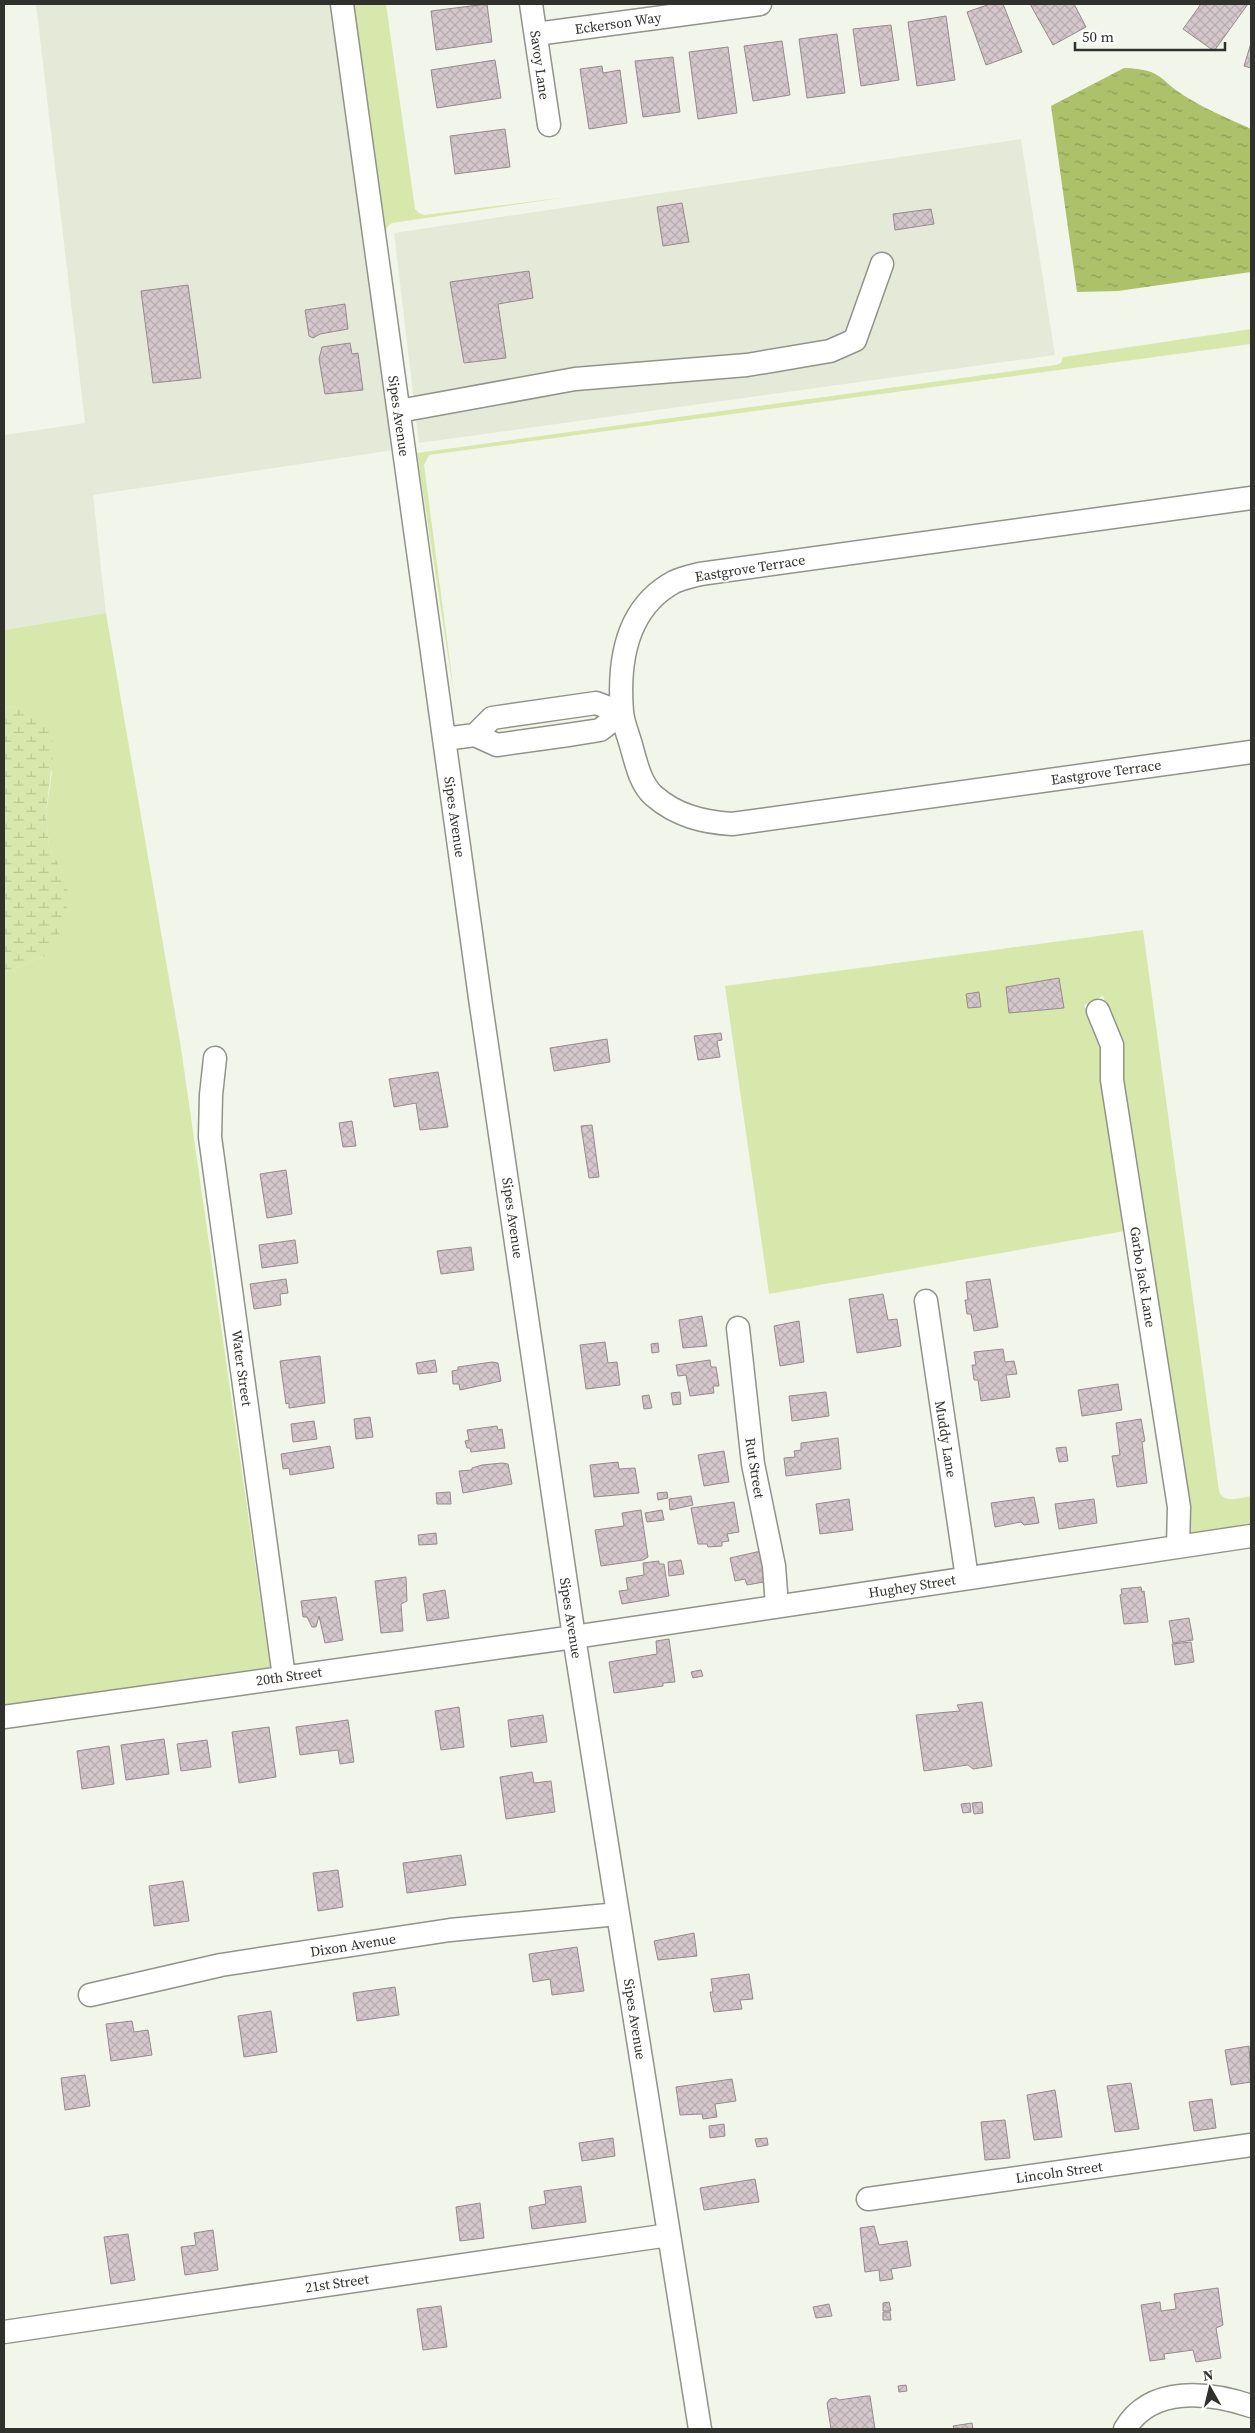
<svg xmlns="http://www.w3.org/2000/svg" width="1255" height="2433" viewBox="0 0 1255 2433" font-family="'Source Serif 4',serif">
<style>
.built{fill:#e4ead7}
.grass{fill:#d8e7ab}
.wetland{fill:url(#wetland-marsh)}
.water{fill:url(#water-ripples)}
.building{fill:url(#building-cross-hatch);stroke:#978a8e}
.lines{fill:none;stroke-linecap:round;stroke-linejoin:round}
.minor-casing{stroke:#919389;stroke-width:25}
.minor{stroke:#fff;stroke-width:22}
.labels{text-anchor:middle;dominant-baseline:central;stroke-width:4;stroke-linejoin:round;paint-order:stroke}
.street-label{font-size:14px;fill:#30312d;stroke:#fff}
</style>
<defs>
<pattern id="wetland-marsh" width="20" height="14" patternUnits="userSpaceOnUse" patternTransform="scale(1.25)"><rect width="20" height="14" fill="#d8e7ab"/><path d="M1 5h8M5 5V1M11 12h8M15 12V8" fill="none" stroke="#bac793"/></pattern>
<pattern id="water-ripples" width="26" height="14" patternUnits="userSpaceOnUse" patternTransform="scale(1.25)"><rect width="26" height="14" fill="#adc06a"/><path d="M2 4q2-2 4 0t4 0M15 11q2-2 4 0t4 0" fill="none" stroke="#8d9d58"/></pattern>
<pattern id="building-cross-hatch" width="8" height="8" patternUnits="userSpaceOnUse" patternTransform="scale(1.25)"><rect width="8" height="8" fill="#d4c7cb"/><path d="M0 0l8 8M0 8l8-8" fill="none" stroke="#b6abaf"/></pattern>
</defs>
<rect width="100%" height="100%" fill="#f2f6ea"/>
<path class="built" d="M36 4H331L394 450 93 495 106 613 4 630V435L85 423Z
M1021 139 1055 355 419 443 394 233Z"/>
<path class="grass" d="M352 4H386L415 209 419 213 424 215 567 197 392 223 388 226 385 232Z
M1251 329V344L429 455 424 465 456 708 417 453 1056 365 1061 363 1063 357Z
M106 613 181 1048 270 1667 4 1705V973L47 955 63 873 49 846 46 813 52 772 17 706 4 709V630Z
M1143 930 1219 1491C1224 1504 1239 1498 1251 1496V1524L1189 1533 1122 1079 1121 1040 1103 996 1084 1005 1102 1047 1125 1231 769 1294 725 986Z"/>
<path class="wetland" d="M17 706 44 720 54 746 46 813 49 846 63 873 69 897 62 928 47 955 4 973V709Z"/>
<path class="water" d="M1124 68C1165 69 1158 81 1188 98 1207 110 1230 119 1251 129V272L1118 291 1077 292 1051 106Z"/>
<path class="building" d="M487 4 492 42 436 50 431 11Z
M990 4H1003L1022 52 986 65 967 12Z
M1030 4H1074L1086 27 1053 45Z
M1201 4H1248L1214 51 1183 29Z
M946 16 955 80 917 86 908 22Z
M891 25 899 80 861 86 853 29Z
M837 34 845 93 807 98 799 39Z
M782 41 790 95 753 101 744 46Z
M1251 43V68L1244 66Z
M728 47 737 113 698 119 689 52Z
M673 57 680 112 643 117 635 61Z
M495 60 501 98 437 108 431 70Z
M602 66 603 73 620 70 627 123 589 129 580 69Z
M505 129 510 167 455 174 450 136Z
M682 203 689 242 663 246 657 207Z
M931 209 934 224 895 230 893 214Z
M529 271 533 298 498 304 506 358 464 363 450 282Z
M188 285 201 378 153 383 141 291Z
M345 304 348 329 320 334 313 338 309 336 305 310Z
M350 343 352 354 358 353 363 390 325 394 319 359 322 347Z
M1059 978 1064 1008 1009 1013 1006 987Z
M979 992 981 1007 968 1008 966 994Z
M721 1033 722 1040 717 1041 720 1057 698 1060 694 1036Z
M607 1039 610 1062 554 1071 550 1048Z
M438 1072 448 1127 420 1130 416 1103 394 1107 389 1079Z
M352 1121 356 1146 343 1147 339 1123Z
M592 1125 599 1177 589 1178 581 1126Z
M286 1170 292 1214 267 1218 260 1174Z
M295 1240 298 1263 262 1268 259 1245Z
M471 1247 474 1270 441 1274 437 1251Z
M286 1279 288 1293 280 1294 281 1305 254 1309 250 1284Z
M990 1279 998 1327 974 1331 971 1314H967L965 1300H968L966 1282Z
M883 1294 888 1320 897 1319 901 1346 857 1353 849 1299Z
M702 1316 707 1346 683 1348 679 1320Z
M799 1321 804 1362 780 1366 774 1326Z
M605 1342 608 1363 617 1362 620 1385 586 1389 580 1345Z
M658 1343 659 1352 652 1353 651 1344Z
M1003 1349 1005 1362 1014 1361 1017 1374 1006 1375 1010 1397 981 1401 978 1380H974L972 1365H976L974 1352Z
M320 1356 325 1403 289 1408V1403L286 1404 280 1361Z
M435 1360 437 1372 418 1374 416 1363Z
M710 1360 711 1367H716L719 1386H713L714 1393 690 1396 686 1375 678 1376 676 1365Z
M492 1362 498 1363 501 1381 460 1390 459 1384H453L452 1371 458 1370V1367Z
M1118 1384 1122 1410 1082 1416 1078 1390Z
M680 1392 681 1404 673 1405 671 1393Z
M826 1392 829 1416 792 1421 789 1396Z
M649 1395 652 1408 644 1409 642 1396Z
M370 1417 373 1437 356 1439 354 1419Z
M1141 1419 1145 1441 1142 1442 1147 1483 1117 1487 1112 1456 1120 1455 1116 1423Z
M314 1421 317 1439 293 1442 291 1424Z
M497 1426 498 1430 502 1429 505 1448 471 1452 470 1448H467L465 1441 469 1440 467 1430Z
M838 1438 841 1469 786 1476 784 1458 795 1457 794 1451 801 1450V1443Z
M330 1446 334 1468 290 1475 289 1468 283 1469 281 1454Z
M1066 1447 1068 1461 1059 1462 1056 1448Z
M724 1451 729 1482 704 1486 698 1455Z
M618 1462 619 1469 635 1468 639 1493 594 1497 590 1465Z
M502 1463 508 1464 512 1484 463 1493 459 1471 472 1470V1468L482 1465Z
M450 1492 451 1504H437L436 1493Z
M667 1492 668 1498 658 1500 657 1493Z
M691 1496 693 1505 670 1510 669 1499Z
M1034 1497 1039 1523 1024 1525 1021 1522 995 1527 991 1503Z
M849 1499 853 1530 820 1534 816 1504Z
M1094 1499 1097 1523 1059 1529 1055 1504Z
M734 1502 739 1532 727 1534 729 1541 722 1542V1546L708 1547 707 1544H698L691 1508Z
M641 1510 648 1557 643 1560 601 1566 595 1530 624 1526 622 1513Z
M662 1510 664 1520 647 1522 645 1513Z
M436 1533 437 1544 419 1545 418 1535Z
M761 1551 769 1581 747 1585 745 1579 735 1581 730 1558Z
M681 1560 684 1574 669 1576 668 1562Z
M659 1561V1564H664L669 1596 622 1604 619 1591 628 1590 626 1578 644 1575 643 1563Z
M406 1577 407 1601 401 1604 403 1631 381 1633 375 1581Z
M1141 1587 1142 1592 1144 1591 1148 1622 1124 1624 1120 1595 1122 1594 1121 1589Z
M445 1590 449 1618 427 1621 423 1594Z
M336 1597 343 1640 325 1643 319 1616 316 1627H312L307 1617H303L301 1601Z
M1189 1618 1193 1640 1173 1643 1169 1621Z
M669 1639 675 1682 663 1683V1686L614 1693 609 1662 657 1654 656 1641Z
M1191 1642 1194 1662 1175 1665 1172 1644Z
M701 1670 703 1676 693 1678 691 1672Z
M982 1702 992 1766 973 1769 968 1765 924 1771 916 1715 960 1711 957 1705Z
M459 1707 464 1747 441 1750 435 1711Z
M543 1715 547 1742 511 1747 508 1720Z
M348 1720 354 1762 340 1764 338 1750 300 1755 296 1727Z
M269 1727 276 1777 239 1783 232 1732Z
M164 1739 169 1774 126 1780 121 1745Z
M207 1740 211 1767 181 1771 177 1744Z
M109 1746 114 1784 82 1789 77 1751Z
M532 1772 534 1783 551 1781 555 1812 506 1819 500 1777Z
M982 1802 983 1813 974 1814 972 1803Z
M970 1803 971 1812 963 1813 961 1804Z
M461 1855 466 1885 407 1893 403 1863Z
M338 1870 343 1907 318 1911 313 1873Z
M183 1881 189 1921 154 1926 149 1886Z
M694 1933 697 1956 658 1960 654 1941Z
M577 1947 584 1991 552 1995 550 1979 533 1982 529 1954Z
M749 1974 753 1999 740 2000 742 2009 714 2012 710 1992H713L711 1979Z
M395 1987 399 2015 357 2021 353 1993Z
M271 2011 277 2052 244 2057 238 2016Z
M132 2021 134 2032 148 2030 152 2055 111 2061 106 2024Z
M1249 2046 1251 2082 1231 2085 1225 2050Z
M85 2075 90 2106 65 2110 61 2078Z
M732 2079 736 2101 715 2104 717 2117 703 2119 702 2114 680 2115 676 2087Z
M1131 2083 1139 2129 1115 2132 1107 2086Z
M1055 2090 1062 2137 1034 2140 1027 2095Z
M1212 2099 1216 2128 1194 2131 1189 2102Z
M1005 2120 1010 2158 985 2160 981 2122Z
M724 2124 725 2136 710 2138 709 2126Z
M613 2138 615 2156 582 2161 579 2143Z
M767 2138 768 2145 757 2147 755 2139Z
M755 2179 759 2202 704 2210 700 2188Z
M581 2186 586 2222 532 2229 529 2207 546 2204 544 2191Z
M480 2203 484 2238 460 2241 456 2207Z
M874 2226 879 2245 907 2241 911 2266 891 2269 893 2279 880 2281 879 2270 865 2272 860 2228Z
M213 2230 218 2270 185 2275 181 2247 196 2245 194 2233Z
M128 2234 135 2280 111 2284 104 2237Z
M1218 2288 1223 2325 1216 2328 1221 2358 1196 2362 1193 2350 1164 2354 1165 2359 1150 2361 1141 2305 1160 2302 1161 2311 1176 2309 1174 2294Z
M889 2302 891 2311H883V2303Z
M829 2304 832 2316 816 2318 813 2307Z
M441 2306 447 2347 423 2350 417 2309Z
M883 2312H890L891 2320H883Z
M906 2385 907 2391 899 2392 898 2386Z
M866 2396H870L875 2429H831L827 2403 830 2399 836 2398 839 2400Z
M972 2423 973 2429H954L953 2426Z"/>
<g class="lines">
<defs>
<path id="minor" d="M342 4 481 1005 574 1637 700 2429
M531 4 549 125
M536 34 760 4
M399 411 575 379 747 365 830 351 855 340 882 264
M1251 498 700 574C692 576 682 578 674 582 626 608 618 662 622 712 623 723 628 734 631 745 636 762 640 784 654 796 677 816 703 822 732 824L1251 752
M475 735 492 718 596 703 622 713
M444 739 475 735 497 745 568 735 600 730 622 713
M1098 1011 1112 1045V1080L1179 1507 1178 1546
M215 1058 211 1095 210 1137 284 1677
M926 1301 967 1578
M738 1328 753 1464 774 1566 777 1606
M4 1717 574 1637 1251 1536
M90 1995 221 1965 450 1930 618 1914
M868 2199 1251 2145
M4 2332 669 2235
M1125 2429C1151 2385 1209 2392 1251 2406"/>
</defs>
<use href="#minor" class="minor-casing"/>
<use href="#minor" class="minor"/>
</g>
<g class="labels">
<g class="street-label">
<text transform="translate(618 23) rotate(-8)">Eckerson Way</text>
<text transform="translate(540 65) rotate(82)">Savoy Lane</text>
<text transform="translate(399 416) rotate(82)">Sipes Avenue</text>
<text transform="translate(750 568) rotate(-9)">Eastgrove Terrace</text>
<text transform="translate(1106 772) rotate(-8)">Eastgrove Terrace</text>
<text transform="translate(455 817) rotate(82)">Sipes Avenue</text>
<text transform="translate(513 1218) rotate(82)">Sipes Avenue</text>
<text transform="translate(1143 1277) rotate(81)">Garbo Jack Lane</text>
<text transform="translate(242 1368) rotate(82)">Water Street</text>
<text transform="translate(946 1439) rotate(81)">Muddy Lane</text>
<text transform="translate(755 1468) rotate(81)">Rut Street</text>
<text transform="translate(912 1586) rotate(-9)">Hughey Street</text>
<text transform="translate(571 1618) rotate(81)">Sipes Avenue</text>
<text transform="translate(289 1676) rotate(-8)">20th Street</text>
<text transform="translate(353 1945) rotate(-9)">Dixon Avenue</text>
<text transform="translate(635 2019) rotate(81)">Sipes Avenue</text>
<text transform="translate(1059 2172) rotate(-8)">Lincoln Street</text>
<text transform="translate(337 2283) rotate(-8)">21st Street</text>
</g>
</g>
<rect width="1255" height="2433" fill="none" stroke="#30312d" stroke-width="10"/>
<g transform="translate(1210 2388) rotate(352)" stroke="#ffffff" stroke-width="4" paint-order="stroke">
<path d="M0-4L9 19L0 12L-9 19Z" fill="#30312d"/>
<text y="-8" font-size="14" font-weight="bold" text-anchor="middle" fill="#30312d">N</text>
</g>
<path d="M1075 42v8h150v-8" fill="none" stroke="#30312d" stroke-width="2.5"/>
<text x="1082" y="42" font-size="15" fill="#30312d" stroke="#ffffff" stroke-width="4" paint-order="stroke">50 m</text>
</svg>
